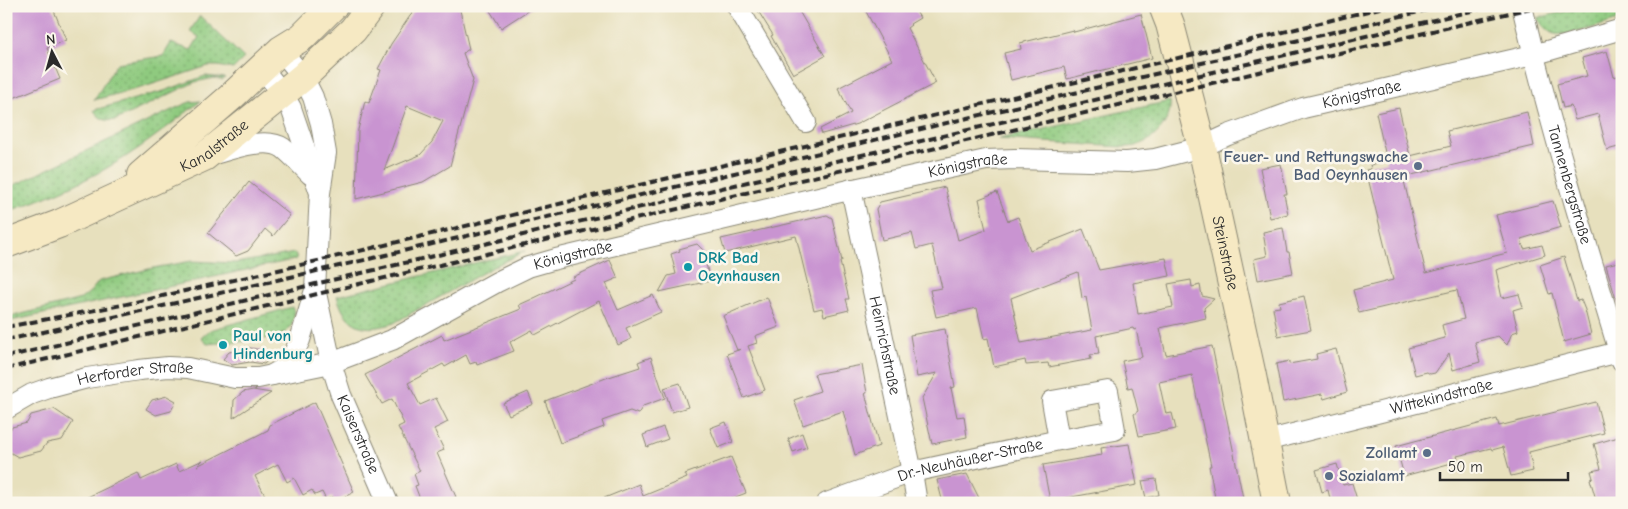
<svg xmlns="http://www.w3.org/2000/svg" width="1628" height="509" viewBox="0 0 1628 509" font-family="'Comic Neue',sans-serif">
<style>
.grass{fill:url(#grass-dots);stroke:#5d7a55}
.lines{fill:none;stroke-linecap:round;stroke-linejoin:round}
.stream{stroke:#7cace6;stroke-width:5}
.building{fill:#c994d1;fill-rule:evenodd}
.street-casing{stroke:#898674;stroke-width:22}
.secondary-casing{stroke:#898674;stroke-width:30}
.street{stroke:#fff;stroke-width:20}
.secondary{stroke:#f6e9c3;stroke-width:28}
.rail{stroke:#2b2b2b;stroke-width:4;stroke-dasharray:8 4;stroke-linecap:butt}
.service-dot{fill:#5c6f8a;stroke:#fbf7ec;stroke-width:2}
.culture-dot{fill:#0f9aa8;stroke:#fbf7ec;stroke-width:2}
.labels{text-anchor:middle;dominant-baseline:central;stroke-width:5;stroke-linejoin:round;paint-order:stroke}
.street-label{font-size:16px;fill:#2b2b2b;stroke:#fbf7ec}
.service-label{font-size:16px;font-weight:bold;fill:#4e5e75;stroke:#fbf7ec;text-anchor:end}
.culture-label{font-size:16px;font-weight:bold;fill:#0d838f;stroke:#fbf7ec;text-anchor:start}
</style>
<defs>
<pattern id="grass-dots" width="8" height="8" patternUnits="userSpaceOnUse" patternTransform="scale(1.25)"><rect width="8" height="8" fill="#8fca7f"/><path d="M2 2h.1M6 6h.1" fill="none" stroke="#75a468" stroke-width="1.8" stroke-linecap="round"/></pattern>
</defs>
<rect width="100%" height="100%" fill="#fbf7ec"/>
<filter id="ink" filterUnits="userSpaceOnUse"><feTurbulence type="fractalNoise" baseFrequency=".02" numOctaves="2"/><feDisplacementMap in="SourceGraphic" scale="10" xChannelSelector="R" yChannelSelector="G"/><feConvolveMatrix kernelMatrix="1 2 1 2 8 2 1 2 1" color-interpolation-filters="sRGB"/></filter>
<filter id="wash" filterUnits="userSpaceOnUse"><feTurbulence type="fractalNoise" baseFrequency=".0096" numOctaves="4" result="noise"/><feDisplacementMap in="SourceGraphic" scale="20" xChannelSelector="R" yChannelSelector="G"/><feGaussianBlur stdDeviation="1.12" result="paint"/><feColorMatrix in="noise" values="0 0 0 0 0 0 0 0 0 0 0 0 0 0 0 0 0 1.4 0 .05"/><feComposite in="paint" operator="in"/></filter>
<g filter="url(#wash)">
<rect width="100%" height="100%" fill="#e7e0bd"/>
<path class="grass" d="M1622 6V19C1606 23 1570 37 1555 34 1548 33 1542 24 1537 18L1585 7Z
M200 16 244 58 233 69 218 66H208L144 87 94 100 117 63 163 56 171 43 191 50 199 37 190 31Z
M205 76 225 78 223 80 214 78 195 82 116 120C106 122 99 119 94 110L164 91Z
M201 101C173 122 145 146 114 164 80 184 44 199 6 212V189L178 107 190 102Z
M1170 101C1172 119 1156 140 1138 145 1133 147 1127 147 1122 147L999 139Z
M525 251 493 267 394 323C365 333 346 328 337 296Z
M295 253 297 259 6 322V318L81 299 91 291 99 281 153 268 192 261 235 263Z
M292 307 295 312C294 316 293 323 291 327 281 343 225 342 207 344L201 338 210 330Z"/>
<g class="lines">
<path class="stream" d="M1004 501V503"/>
</g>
<g id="blocks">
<path class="building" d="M6 6H52L66 40 47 48 60 79 6 101Z
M419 6H459L469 49 463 53 473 80 450 166 423 182 356 199 358 130 365 101 369 103 381 70 378 69 391 44 410 16ZM407 106 443 121 432 142 420 155 384 170Z
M487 6H535L501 28Z
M755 6H796L825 56 793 74 771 36 773 35Z
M863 6H913L920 18 910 24 911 25 907 28 936 83 857 124 822 134 820 129 851 113 838 88 892 60Z
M1141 14 1152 58 1067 79 1064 67 1011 80 1004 53 1021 49 1020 43 1073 30 1074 32Z
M1607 51 1614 77 1622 75V146L1607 150 1598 114 1575 120 1571 106 1563 108 1557 84 1587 76 1582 58Z
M1399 108 1410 156 1451 146 1447 131 1527 112 1534 146 1403 177 1426 273 1507 253 1496 215 1553 201 1561 227 1521 239 1524 249 1542 245 1545 255 1496 270 1502 298 1519 294 1523 307 1513 310 1518 331 1512 333 1507 345 1498 336 1475 342 1480 362 1453 370 1449 353 1435 373 1430 374 1427 372 1415 375 1408 348 1445 338 1442 325 1464 319 1457 290 1359 313 1353 290 1393 280 1366 170 1371 169 1370 165 1387 161 1376 113Z
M1281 164 1287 194H1284L1288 214 1270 218 1260 168Z
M249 182 290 215 273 236 265 229 248 251 236 256 208 233Z
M945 187 958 240 986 230 979 199 997 192 1008 221 1018 217 1030 250 1083 229 1099 270 1166 258 1170 276 1133 283 1138 314 1173 307 1168 284 1191 280 1192 287 1200 285 1202 296 1214 299 1204 308 1206 318 1160 328 1166 355 1212 346 1244 503H1216L1209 466H1211L1192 375 1159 382 1166 414 1172 413 1176 429 1139 436 1134 414 1138 411 1132 387 1128 388 1122 361 1142 357 1136 329 1134 330 1133 328 1096 336 1099 354 1090 355 1091 359 1049 367 1048 363 1026 365 1025 360 994 367 988 338 984 339 977 308 936 317 930 290 942 288 932 245 916 249 912 233 882 240 876 209 880 202ZM1078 272 1082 298 1086 297 1092 330 1021 343 1011 298Z
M827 215 832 218 842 261 840 262 849 299H846L849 310 824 316 822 308 814 310 796 236 725 253 721 239Z
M1283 228 1287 252H1289L1293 273 1258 280 1254 259 1267 256 1263 232Z
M697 244 703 250 710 281 659 292 668 276 676 274 671 254 680 251 679 249Z
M1564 257 1577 301 1581 300 1585 310 1591 334 1564 342 1552 293 1549 294 1540 265Z
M610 260 618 278 606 283 618 310 653 295 661 312 626 328 631 339 618 345 599 301 535 335 532 330 510 342 514 351 477 365 476 362 470 364 466 355 445 367 443 364 408 383 420 405 436 398 448 422 434 429 444 450 437 453 456 497 443 503H426L424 498 420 499 415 486 418 485 414 474 420 471 398 427 404 424 392 399 382 404 365 375 442 335 444 340 521 309 519 305 530 300 574 279 573 277Z
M1622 261V306H1618L1606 265Z
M1304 296 1311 330 1278 336 1273 308 1280 307 1279 302Z
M767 297 779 327 755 336 757 343 748 346 765 390 744 398 727 354 741 349 737 350 723 316Z
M945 329 955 387 951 388 957 417 964 416 967 437 932 444 922 398 937 373 917 377 910 335Z
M250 348 265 351 270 359 264 364 250 362 232 365 223 359 229 352Z
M1336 349 1347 392 1324 399 1322 394 1283 402 1276 364 1289 361V364L1317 359 1316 354Z
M651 357 665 398 643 406 638 414 630 411 602 421 604 427 560 443 545 401 606 378 640 367 638 362Z
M862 365 867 393H865L879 446 855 455 843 411 803 425 794 400 820 391 814 374Z
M680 383 688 407 672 412 664 388Z
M253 390 271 393 233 418 234 400 243 392Z
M528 392 533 404 509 415 503 403Z
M167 396 176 401 171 411 156 415 146 409 152 400Z
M315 402 354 492 334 502 332 497 326 500 322 492 315 495 312 490 303 495 294 478 287 482 278 464 255 476 269 503H75L138 473 141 480 176 464 179 471 203 460 197 466 268 430 270 425Z
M1596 402 1604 433 1529 452 1533 471 1511 476 1503 447 1492 450 1491 448 1457 456 1459 461 1404 476 1396 446 1497 419 1499 426Z
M54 409 73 422 62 440 47 443 41 451 18 457 6 450V435L12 427 27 423 31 415Z
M726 422 733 442 718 448 710 428Z
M663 427 668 439 647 447 643 435Z
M802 433 807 447 793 452 788 439Z
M1622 436V503H1597L1590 479 1593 478 1591 471 1601 469 1594 444Z
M1129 444 1137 485 1050 501 1043 465 1102 455 1101 448Z
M731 457 746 493 720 503H592L639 484 643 496 687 478 685 474Z
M1337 464 1343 485 1352 483 1358 503H1331L1328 490 1322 492 1316 470Z
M967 474 979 498 943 503 937 480Z
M1156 479 1159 495 1146 498 1142 481Z"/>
</g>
</g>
<g filter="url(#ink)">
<use href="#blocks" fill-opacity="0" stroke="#898674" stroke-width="1"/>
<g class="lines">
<defs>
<g id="street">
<path d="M737 6 806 122"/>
<path id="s1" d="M1522 6C1550 126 1586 243 1622 361"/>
<path d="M262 68 283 94 291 108 319 190"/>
<path d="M211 155C229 150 266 136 283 148 293 156 302 166 311 175"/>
<path id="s2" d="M851 189 912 472 917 503"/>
<path id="s3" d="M316 293 331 363 341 395 388 503"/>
<path d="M272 375 284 368 294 353 300 340 315 290 320 193 326 153 321 124 313 97 303 77 281 50"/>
<path d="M1108 391 1115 430 1059 440 1052 401Z"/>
<path id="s4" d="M6 409 32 394 49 388 87 378 139 370 168 367 188 368 235 378H258L331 363 392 340 497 282 528 267 556 259 836 193 986 160 1015 159 1127 162 1155 159 1202 147 1228 135 1303 108 1533 55 1622 29"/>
<path id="s5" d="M1265 441 1619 352"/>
<path id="s6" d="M827 503 912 472 1059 440"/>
</g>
<g id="secondary">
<path id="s7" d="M1163 6 1170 24 1202 147 1252 376 1277 503"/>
<path d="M141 175 231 97 281 50 302 37 333 6"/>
<path id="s8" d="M6 244 59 224 204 157 303 77 353 30 371 6"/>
</g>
</defs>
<use href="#street" class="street-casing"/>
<use href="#secondary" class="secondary-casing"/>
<use href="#street" class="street"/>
<use href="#secondary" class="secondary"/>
<path class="rail" d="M6 327 122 305 296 266 1195 54 1388 6
M6 340 123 315 339 266 1444 6
M6 357 1493 6
M6 369 338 289 1539 6"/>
</g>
</g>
<g class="service-dot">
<circle cx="1418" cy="166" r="5"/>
<circle cx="1427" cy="453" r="5"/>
<circle cx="1329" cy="476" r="5"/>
</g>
<g class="culture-dot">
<circle cx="688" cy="267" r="5"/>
<circle cx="223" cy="345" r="5"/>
</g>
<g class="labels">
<g class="street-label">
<text stroke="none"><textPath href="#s4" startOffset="1411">Königstraße</textPath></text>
<text stroke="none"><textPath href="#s8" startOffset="231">Kanalstraße</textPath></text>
<text stroke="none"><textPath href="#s4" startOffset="1006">Königstraße</textPath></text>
<text stroke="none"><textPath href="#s1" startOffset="185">Tannenbergstraße</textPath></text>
<text stroke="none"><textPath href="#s7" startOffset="255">Steinstraße</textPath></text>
<text stroke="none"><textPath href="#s4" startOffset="601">Königstraße</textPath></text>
<text stroke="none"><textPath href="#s2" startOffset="160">Heinrichstraße</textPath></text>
<text stroke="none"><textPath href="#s4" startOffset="136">Herforder Straße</textPath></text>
<text stroke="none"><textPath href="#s5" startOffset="182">Wittekindstraße</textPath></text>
<text stroke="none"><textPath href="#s3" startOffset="148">Kaiserstraße</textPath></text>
<text stroke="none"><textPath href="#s6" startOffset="150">Dr.-Neuhäußer-Straße</textPath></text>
</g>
<g class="service-label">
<text x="1408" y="157">Feuer- und Rettungswache<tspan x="1408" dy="18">Bad Oeynhausen</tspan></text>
<text x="1417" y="453">Zollamt</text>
<text x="1339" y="476" text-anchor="start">Sozialamt</text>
</g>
<g class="culture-label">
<text x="698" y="258">DRK Bad<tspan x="698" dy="18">Oeynhausen</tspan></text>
<text x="233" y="336">Paul von<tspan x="233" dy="18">Hindenburg</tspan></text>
</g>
</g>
<rect width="1628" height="509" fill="none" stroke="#fbf7ec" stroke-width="25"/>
<g transform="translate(52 52) rotate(354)" stroke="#fbf7ec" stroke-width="4" paint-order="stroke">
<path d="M0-4L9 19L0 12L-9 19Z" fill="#2b2b2b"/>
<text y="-8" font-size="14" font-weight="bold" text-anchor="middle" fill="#2b2b2b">N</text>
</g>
<path d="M1440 472v8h128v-8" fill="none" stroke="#2b2b2b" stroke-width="2.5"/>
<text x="1448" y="472" font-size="15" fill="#2b2b2b" stroke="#fbf7ec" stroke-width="4" paint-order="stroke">50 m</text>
</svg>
